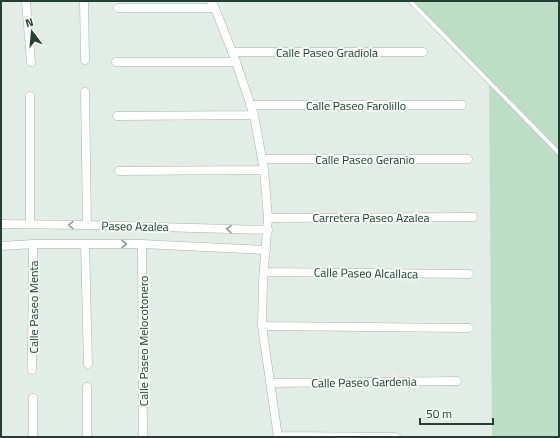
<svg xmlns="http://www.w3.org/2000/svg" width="560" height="438" viewBox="0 0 560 438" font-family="'Titillium Web',sans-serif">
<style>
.green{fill:#bcdec4}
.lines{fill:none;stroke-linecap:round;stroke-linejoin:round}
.service-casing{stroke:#a6b5af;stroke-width:5}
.minor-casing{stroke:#a6b5af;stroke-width:9}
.service{stroke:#fff;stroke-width:4}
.minor{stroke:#fff;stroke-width:8}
.oneway{stroke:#919f9a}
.labels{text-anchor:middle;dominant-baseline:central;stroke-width:4;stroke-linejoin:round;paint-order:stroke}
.street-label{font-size:12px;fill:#233f36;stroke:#f4f9f6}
</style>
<rect width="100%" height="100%" fill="#e3ede8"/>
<path class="green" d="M408 1H559V437H492L489 84Z"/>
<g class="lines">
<defs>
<path id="service" d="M410 1 559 153"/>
<path id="minor" d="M26 1 31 62
M84 1 85 60
M211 1 215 8 236 62 254 115 264 170 268 218 263 281 262 326 278 437
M118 8H215
M232 52H423
M116 62H236
M85 92 87 225
M30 96V224
M250 105H462
M117 116 254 115
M262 159H468
M119 171 264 170
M268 218 473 217
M1 224 87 225 268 230
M85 244 88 364
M142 244 143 437
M1 246 33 244H142L266 250
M264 272 469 274
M262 326 469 328
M32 370 33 244
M270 383 457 381
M33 398V437
M278 436 396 437
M87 437V387"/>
</defs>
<use href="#service" class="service-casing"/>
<use href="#minor" class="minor-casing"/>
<use href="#service" class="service"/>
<use href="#minor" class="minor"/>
</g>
<defs><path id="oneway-chevron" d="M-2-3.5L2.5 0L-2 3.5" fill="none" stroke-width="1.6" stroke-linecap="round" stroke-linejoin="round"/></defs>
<g class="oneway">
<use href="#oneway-chevron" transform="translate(71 225) rotate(-179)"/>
<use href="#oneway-chevron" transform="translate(229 229) rotate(-179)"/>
<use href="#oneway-chevron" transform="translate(124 244)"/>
</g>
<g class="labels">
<g class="street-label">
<text x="327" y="52">Calle Paseo Gradiola</text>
<text x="356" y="105">Calle Paseo Farolillo</text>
<text x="365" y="159">Calle Paseo Geranio</text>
<text x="371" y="217">Carretera Paseo Azalea</text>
<text transform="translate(135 226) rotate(1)">Paseo Azalea</text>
<text transform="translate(366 273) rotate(1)">Calle Paseo Alcallaca</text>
<text transform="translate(33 307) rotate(-90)">Calle Paseo Menta</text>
<text transform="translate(143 341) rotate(-90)">Calle Paseo Melocotonero</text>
<text transform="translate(364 382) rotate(-1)">Calle Paseo Gardenia</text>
</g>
</g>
<rect width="560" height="438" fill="none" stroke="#233f36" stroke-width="4"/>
<g transform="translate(32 32) rotate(344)" stroke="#f4f9f6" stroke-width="3" paint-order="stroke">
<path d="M0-3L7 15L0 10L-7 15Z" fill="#233f36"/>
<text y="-6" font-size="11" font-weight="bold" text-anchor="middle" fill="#233f36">N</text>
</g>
<path d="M420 418v6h73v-6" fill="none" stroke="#233f36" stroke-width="2"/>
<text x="426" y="418" font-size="12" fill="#233f36" stroke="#f4f9f6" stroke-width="3" paint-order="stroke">50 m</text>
</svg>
